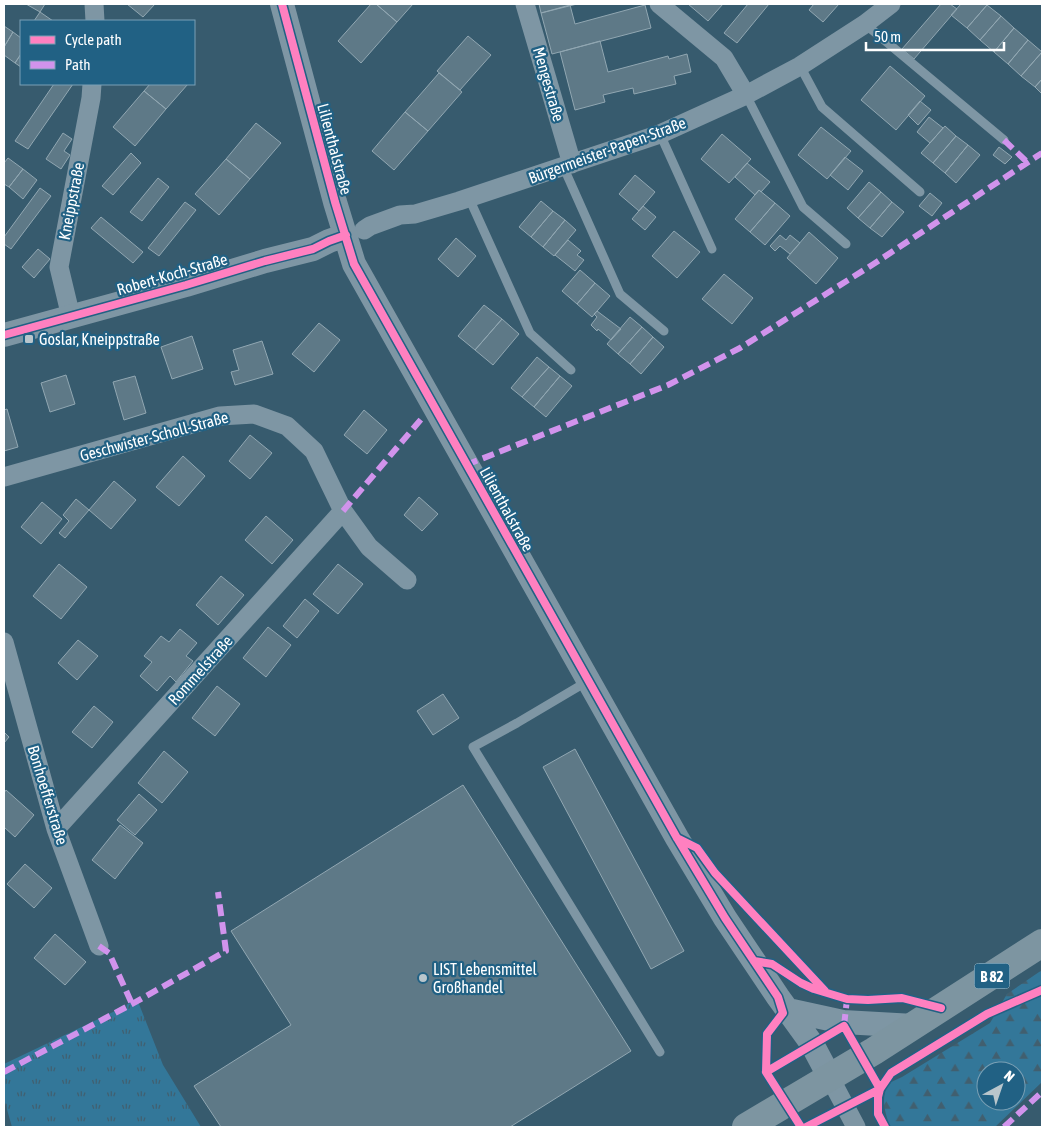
<svg xmlns="http://www.w3.org/2000/svg" width="1046" height="1131" viewBox="0 0 1046 1131" font-family="'Asap Condensed',sans-serif">
<style>
.grass{fill:url(#grass-tufts)}
.forest{fill:url(#forest-firs);fill-rule:evenodd}
.building{fill:#5e7987;stroke:#91a7b2}
.lines{fill:none;stroke-linecap:round;stroke-linejoin:round}
.service{stroke:#7e96a4;stroke-width:9}
.minor{stroke:#7e96a4;stroke-width:19}
.tertiary{stroke:#7e96a4;stroke-width:24}
.primary{stroke:#7d95a1;stroke-width:28}
.quiet{stroke:#d193ec;stroke-width:6;stroke-dasharray:12 6;stroke-linecap:butt}
.cycleway-casing{stroke:#216184;stroke-width:11}
.cycleway{stroke:#ff80c0;stroke-width:8}
.poi-dot{fill:#b9c6cc;stroke:#216184;stroke-width:2}
.labels{text-anchor:middle;dominant-baseline:central;stroke-width:4.5;stroke-linejoin:round;paint-order:stroke}
.shield{fill:#216184;stroke:#bcd0da;stroke-width:1}
.shield-label{font-size:15px;font-weight:bold;fill:#fff}
.street-label{font-size:16px;fill:#fff;stroke:#216184}
.poi-label{font-size:16px;fill:#fff;stroke:#216184;text-anchor:start}
</style>
<defs>
<pattern id="grass-tufts" width="24" height="20" patternUnits="userSpaceOnUse" patternTransform="scale(1.25)"><rect width="24" height="20" fill="#379"/><path d="M3 7l-1-3M5 7V3M7 7l1-3M15 17l-1-3M17 17v-4M19 17l1-3" fill="none" stroke="#415f6f"/></pattern>
<pattern id="forest-firs" width="22" height="20" patternUnits="userSpaceOnUse" patternTransform="scale(1.25)"><rect width="22" height="20" fill="#379"/><path d="M5 1l3.5 6h-7zM16 11l3.5 6h-7z" fill="#415f6f"/></pattern>
</defs>
<rect width="100%" height="100%" fill="#375b6e"/>
<path class="grass" d="M137 999 163 1065 201 1127H12L4 1099V1064L113 1012Z"/>
<path class="forest" d="M1042 970V1082L995 1127H890C885 1112 880 1098 889 1083L902 1077 990 1023 1007 994ZM986 1071H1016V1101H986Z"/>
<path class="building" d="M26 4H45L40 12Z
M127 4H155L143 17Z
M371 4H376L397 22 361 63 338 41Z
M376 4H413L397 22Z
M539 4H577L541 13Z
M688 4H723L708 21Z
M748 4H769L737 43 724 33Z
M814 4H839L823 22 809 10Z
M941 4H950L957 9 914 59 902 49Z
M961 4H986L987 5 967 28 951 15Z
M570 5 575 24 645 5 651 28 552 54 541 13Z
M987 5 1001 16 980 40 967 28Z
M40 12 53 21H34Z
M1001 16 1014 28 994 52 980 40Z
M4 26 13 32 4 47Z
M1014 28 1028 40 1008 64 994 52Z
M13 32 21 38V54L15 63 4 55V47Z
M468 36 491 55 460 90 437 71Z
M1028 40 1042 52 1021 76 1008 64Z
M600 41 608 72 668 56 669 59 687 54 691 72 674 76 676 84 634 94 633 88 603 95 605 102 575 110 560 52Z
M1042 52V79L1035 87 1021 76Z
M21 54V67L15 63Z
M890 66 925 96 896 130 861 100Z
M439 73 462 92 428 131 405 112Z
M1042 79V94L1035 87Z
M54 84H73L28 149 15 141Z
M150 84H188L166 109 144 91Z
M144 91 166 109 135 146 113 127Z
M920 101 931 110 918 125 908 115Z
M405 112 428 131 394 170 372 151Z
M929 117 943 128 930 143 917 132Z
M256 123 281 143 250 179 226 159Z
M945 126 956 136 933 163 921 153Z
M821 127 851 151 827 179 798 155Z
M63 133 72 139 64 151 70 155 61 169 46 159Z
M722 134 751 159 729 183 701 159Z
M956 136 968 145 945 173 933 163Z
M968 145 980 155 956 183 945 173Z
M999 147 1012 157 1005 164 993 155Z
M131 153 141 163 113 195 102 186Z
M845 157 863 171 848 190 830 175Z
M8 158 23 169 9 187 4 184V163Z
M226 159 250 179 219 215 195 194Z
M747 163 770 182 761 192 759 190 755 195 735 177Z
M23 169 37 180 23 199 9 187Z
M635 175 655 192 639 211 619 194Z
M158 178 169 187 142 221 130 212Z
M869 182 881 192 858 218 847 208Z
M40 188 51 196 11 249 4 244V237Z
M759 190 775 203 750 232 735 219Z
M881 192 892 202 870 228 858 218Z
M930 193 942 203 932 216 919 206Z
M541 201 553 211 531 237 519 227Z
M185 202 196 210 159 256 148 248Z
M892 202 904 212 882 237 870 228Z
M775 203 790 216 765 245 750 232Z
M643 206 656 217 645 230 632 219Z
M553 211 565 220 543 247 531 237Z
M101 217 143 252 133 263 91 228Z
M565 220 576 230 554 256 543 247Z
M674 231 700 252 677 278 652 256Z
M809 232 838 258 816 284 787 258Z
M780 235 786 240 790 235 800 243 790 254 780 246 775 251 770 246Z
M456 238 476 256 458 277 438 259Z
M568 240 581 251 577 255 584 260 575 271 555 255Z
M38 249 50 259 34 278 22 267Z
M580 270 595 283 577 304 562 291Z
M724 274 753 298 732 324 702 299Z
M595 283 610 296 592 317 577 304Z
M484 305 502 319 475 350 458 336Z
M597 311 621 329 611 340 598 329 597 331 591 325 597 317 594 314Z
M630 317 642 327 618 354 607 344Z
M502 319 519 334 493 365 475 350Z
M319 323 340 340 314 372 292 354Z
M642 327 653 337 630 364 618 354Z
M192 336 203 369 172 379 161 347Z
M653 337 664 347 641 374 630 364Z
M262 341 273 374 235 385 231 372 239 370 233 350Z
M537 357 549 367 522 397 511 388Z
M549 367 560 376 534 407 522 397Z
M66 375 75 404 50 412 41 383Z
M135 376 146 413 124 420 113 382Z
M560 376 572 386 546 417 534 407Z
M7 409 18 447 4 451V410Z
M364 410 387 430 367 454 344 435Z
M250 435 272 453 250 479 229 461Z
M183 456 205 476 179 506 156 487Z
M114 481 136 500 111 529 89 510Z
M419 497 438 514 422 531 404 515Z
M76 499 89 510 65 538 59 533 69 521 63 515Z
M42 502 62 519 41 544 21 527Z
M266 516 293 540 272 564 245 540Z
M59 564 87 587 61 619 33 596Z
M338 564 363 584 338 614 313 594Z
M221 576 244 595 218 625 196 605Z
M305 599 319 611 297 638 283 626Z
M268 627 291 645 266 677 243 658Z
M180 629 197 643 186 656 193 661 176 682 170 676 157 691 140 676 152 662 144 656 161 636 169 642Z
M78 640 98 656 77 680 58 663Z
M217 686 240 704 215 736 192 718Z
M443 694 459 718 433 735 417 711Z
M94 706 113 722 92 748 72 732Z
M4 732 9 737 4 743Z
M575 749 684 951 651 969 543 767Z
M164 751 188 772 162 803 138 783Z
M463 785 631 1051 510 1127H221L194 1086 291 1025 231 931Z
M6 790 34 815 15 837 4 827V793Z
M139 794 157 810 135 835 117 820Z
M120 825 143 843 115 879 92 860Z
M25 864 52 888 34 908 7 884Z
M55 934 86 962 65 985 34 958Z"/>
<g class="lines">
<path class="service" d="M865 24 1004 140
M800 66 822 107 920 192
M746 95 803 207 846 244
M660 134 712 249
M563 166 620 294 664 331
M469 198 530 333 571 370
M588 681 517 723 473 747 660 1052"/>
<path class="minor" d="M94 4 95 21
M525 4 572 164
M659 4 724 58 746 95
M364 230 370 226 400 215 415 214 459 201 660 134 746 95 800 66 865 24 891 4
M71 317 59 267 91 98 92 84
M4 477 220 416 254 414 287 426 314 451 343 511 369 547 407 580
M4 642 56 829 99 946
M56 829 343 511
M829 1076 856 1127"/>
<path class="tertiary" d="M282 4 335 202 354 264 677 838 725 918 778 997 812 1044 829 1076
M4 335 186 285 265 261 313 249 329 241 346 235
M788 1010 843 1022 914 1026"/>
<path class="primary" d="M746 1127 874 1051 1042 943"/>
<path class="quiet" d="M1004 140 1027 162
M466 465 668 385 740 348 872 265 1042 153
M343 511 423 417
M99 946 109 953 132 1004
M844 1026 847 999 844 997
M4 1072 132 1004 226 951 218 892
M1004 1127 1042 1092"/>
<defs>
<path id="cycleway" d="M282 4 335 202 354 264 677 838 725 918 778 997 783 1013 767 1034 766 1072
M4 335 186 285 265 261 313 249 329 241 346 235
M677 838 697 848 715 873 825 991
M754 961 772 964 801 983 814 989 847 999 868 1000 902 998 941 1008
M801 1127 766 1072 844 1026 880 1089
M806 1127 880 1089
M885 1127 878 1114V1097L880 1089 891 1073 987 1014 1042 990"/>
</defs>
<use href="#cycleway" class="cycleway-casing"/>
<use href="#cycleway" class="cycleway"/>
</g>
<g class="poi-dot">
<rect x="24" y="334" width="10" height="10" rx="2.5"/>
<circle cx="423" cy="978" r="5"/>
</g>
<g class="labels">
<rect class="shield" x="974.5" y="963.5" width="35" height="25" rx="4"/>
<g class="shield-label">
<text x="992" y="976">B 82</text>
</g>
<g class="street-label">
<text transform="translate(549 84) rotate(74)">Mengestraße</text>
<text transform="translate(335 149) rotate(75)">Lilienthalstraße</text>
<text transform="translate(607 150) rotate(-20)">Bürgermeister-Papen-Straße</text>
<text transform="translate(71 201) rotate(-79)">Kneippstraße</text>
<text transform="translate(172 274) rotate(-16)">Robert-Koch-Straße</text>
<text transform="translate(154 436) rotate(-15)">Geschwister-Scholl-Straße</text>
<text transform="translate(507 509) rotate(61)">Lilienthalstraße</text>
<text transform="translate(200 670) rotate(-48)">Rommelstraße</text>
<text transform="translate(48 795) rotate(73)">Bonhoefferstraße</text>
</g>
<g class="poi-label">
<text x="39" y="339">Goslar, Kneippstraße</text>
<text x="433" y="969">LIST Lebensmittel<tspan x="433" dy="18">Großhandel</tspan></text>
</g>
</g>
<rect width="1046" height="1131" fill="none" stroke="#ffffff" stroke-width="10"/>
<rect x="20" y="20" width="175" height="65" fill="#216184" stroke="#7aa0b5"/>
<rect x="30" y="36" width="25" height="8" fill="#ff80c0" stroke="#7aa0b5"/>
<text x="65" y="45" font-size="15" fill="#ffffff">Cycle path</text>
<rect x="30" y="61" width="25" height="8" fill="#d193ec" stroke="#7aa0b5"/>
<text x="65" y="70" font-size="15" fill="#ffffff">Path</text>
<g transform="translate(1001 1086) rotate(40)"><circle r="24" fill="#216184" stroke="#7aa0b5"/>
<path d="M0-4L9 19L0 12L-9 19Z" fill="#b9c6cc"/>
<text y="-8" font-size="14" font-weight="bold" text-anchor="middle" fill="#ffffff">N</text>
</g>
<path d="M866 42v8h138v-8" fill="none" stroke="#ffffff" stroke-width="2.5"/>
<text x="874" y="42" font-size="15" fill="#ffffff" stroke="#216184" stroke-width="4" paint-order="stroke">50 m</text>
</svg>
